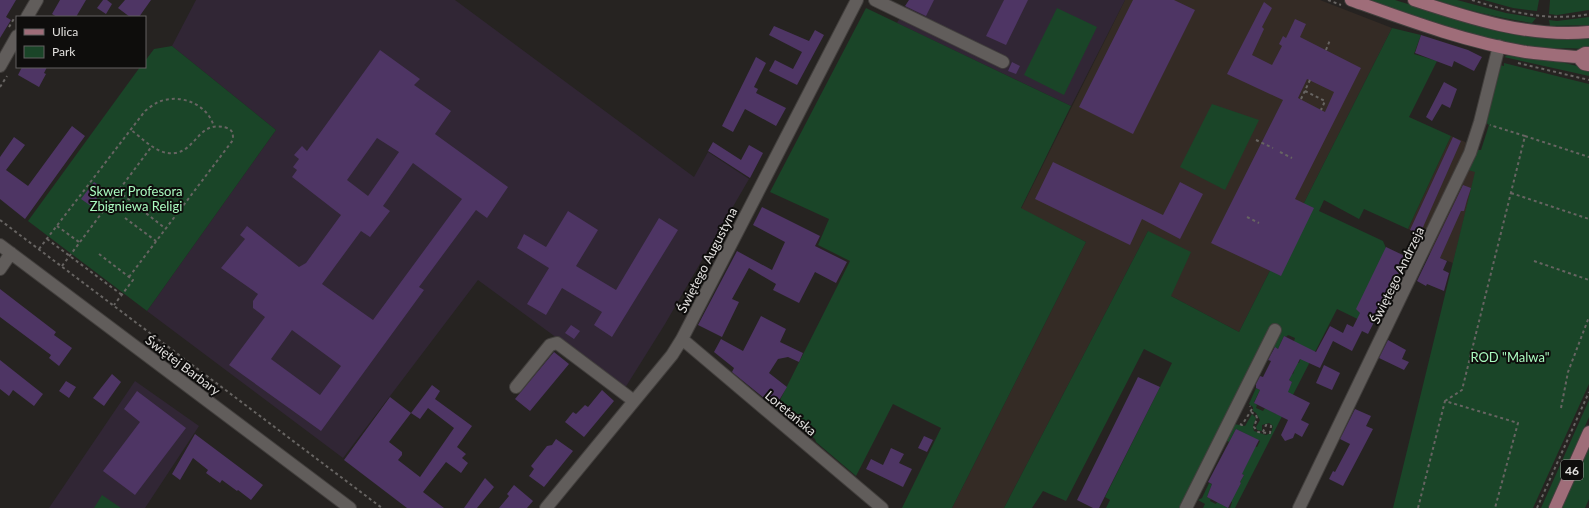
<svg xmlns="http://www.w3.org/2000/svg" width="1589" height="508" viewBox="0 0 1589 508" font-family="Lato,sans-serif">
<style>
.built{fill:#342b25}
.education{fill:#312635}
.green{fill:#1a4528}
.building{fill:#4e3564;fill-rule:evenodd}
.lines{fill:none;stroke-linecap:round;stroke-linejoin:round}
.minor-casing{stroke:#423f3d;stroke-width:14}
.major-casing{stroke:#423f3d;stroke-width:14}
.path{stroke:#676462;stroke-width:2;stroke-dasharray:3 3;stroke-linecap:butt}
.minor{stroke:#615d5b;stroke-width:12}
.major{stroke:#9f6d79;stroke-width:12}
.labels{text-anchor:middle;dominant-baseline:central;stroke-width:4;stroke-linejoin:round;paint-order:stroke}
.shield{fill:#0e0d0c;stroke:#a2a19f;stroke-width:1}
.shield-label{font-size:12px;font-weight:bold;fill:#e2e0de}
.park-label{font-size:13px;fill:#a9fabf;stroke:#0e0d0c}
.street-label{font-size:13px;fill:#e2e0de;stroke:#0e0d0c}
</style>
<rect width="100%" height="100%" fill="#262321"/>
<path class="built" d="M1125 0H1320L1392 28 1239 332 1171 296 1148 231 1004 508H952L1086 242 1021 209Z
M1451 136 1470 144 1425 236 1408 229Z
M1468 170 1476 171 1453 263 1427 253Z"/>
<path class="education" d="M196 0H455L694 177 708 152 749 179 665 324 625 388 478 280 343 458 147 311 276 130 172 46Z
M909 0H1125L1071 106 897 23Z
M135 381 199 426 145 508H49Z"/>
<path class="green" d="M1369 0H1395L1482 27 1521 35 1555 39H1589V49C1572 48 1554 49 1537 47 1483 41 1420 19 1369 0Z
M1436 0H1457L1506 13 1536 18 1532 23C1498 18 1467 10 1436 0Z
M1484 0H1539L1537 11 1513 8Z
M1550 0H1589V10L1557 15 1549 14Z
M866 8 1071 106 1021 208 1086 242 952 508H902L941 428 893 404 856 476 816 442 815 439 805 431 808 428 785 407H781L778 410 776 408 850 261 818 245 829 219 770 192Z
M1057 8 1097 27 1064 95 1024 75Z
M1589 17V25L1550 26 1549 20 1557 21Z
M1392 28 1421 35 1414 54 1437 61 1409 117 1451 136 1408 229 1364 209 1359 219 1324 200 1319 211 1383 241 1386 248 1366 315 1376 319 1372 326 1337 309 1235 508H1230L1232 502 1230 501 1241 483 1240 482 1244 475 1240 473 1245 467 1254 446 1257 447 1260 441 1236 429 1229 442 1225 440 1234 424 1245 426 1252 414 1256 418 1253 426 1254 431 1266 435 1271 433 1273 426 1269 423 1262 425V431L1257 430 1256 427 1260 420 1256 413 1253 411V407L1249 404 1256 388 1260 390 1254 402 1257 405 1256 408 1263 411 1265 408 1276 414 1292 382 1289 380 1291 373 1293 374 1297 362 1299 363 1301 357 1294 341 1295 338 1288 335 1286 337 1284 336 1278 349 1273 347 1282 329 1273 325 1181 508H1106L1110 500 1105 497 1172 363 1144 349 1066 501 1043 491 1032 508H1004L1148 231 1191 252 1171 296 1239 332Z
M172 46 276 130 147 311 28 221 140 67H145V61L154 49Z
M1508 55 1557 61 1589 69V76L1504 57Z
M1504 63 1589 84V384L1533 508H1393L1475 172 1468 170 1476 150H1481L1489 125 1485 122 1500 65 1504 66Z
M1212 104 1259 120 1225 190 1180 167Z
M1589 400V417L1549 508H1541Z
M1589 446V499L1585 508H1562Z
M1209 483 1212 484 1207 497 1211 499 1210 501 1216 504 1217 502 1228 508H1203L1205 504 1198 500 1202 498Z
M102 495 121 508H94Z"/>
<path class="building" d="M0 0H16L6 17 11 20 0 38Z
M60 0H86L76 17H57L52 14Z
M103 0H107L112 4 106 14 97 8Z
M125 0H151L139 17H130L118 8Z
M909 0H934L926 16 905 6Z
M1004 0H1028L1006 45 986 36Z
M1133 0H1174L1195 10 1133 134 1079 107Z
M1264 2 1272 8 1262 27 1264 29 1252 55 1272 65 1282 46 1279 44 1283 36 1286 38 1295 19 1306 24 1300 37 1361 68 1295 199 1314 208 1281 276 1211 243 1283 100 1227 74ZM1307 79 1334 92 1325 112 1298 98Z
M774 26 809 41 815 30 824 35 797 85 769 71 775 60 793 69 802 52 769 35Z
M1421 35 1468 50 1482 57 1474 71 1454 61 1452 67 1415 53Z
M380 50 420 79 414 85 451 111 435 134 508 187 487 218 476 210 419 287 424 290 321 431 229 365 265 317 253 308V301L258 294 221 268 245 239 240 235 247 226 299 267 306 263 341 215 292 177 297 170 293 167 299 159 294 155 302 146 307 151ZM377 138 399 152 368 196 347 180ZM413 163 462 199 373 320 322 284 361 231 370 237 390 211 383 206ZM292 330 341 366 320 395 271 359Z
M756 57 766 63 754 87 758 89 756 93 786 108 776 126 745 109 733 132 722 126Z
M1012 62 1020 66 1016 74 1008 71Z
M22 67H47L44 73 46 74 39 87 18 75Z
M1444 82 1457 89 1450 108 1442 104 1432 121 1426 117Z
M72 126 85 136 25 219 0 199V157L14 137 25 145 6 170 28 186Z
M1453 137 1461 141 1420 234 1410 230Z
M713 142 741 160 749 145 763 153 750 178 708 151Z
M1053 162 1163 215 1180 182 1203 194 1180 239 1142 219 1130 245 1035 199Z
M94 182 104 189 91 206 81 199Z
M1463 185 1471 188 1467 200 1464 211H1461L1440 258 1447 261 1443 270 1449 273 1444 291 1427 284 1426 286 1417 281Z
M762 207 820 236 815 246 847 262 836 283 815 272 799 303 773 290 776 284 749 268 732 299 739 302 722 337 698 325 737 251 772 270 785 242 753 225Z
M568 211 598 230 576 266 616 290 659 218 678 230 612 337 594 325 602 312 562 288 546 315 527 304 549 268 517 248 524 234 546 247Z
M1386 247 1407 257 1368 334 1362 331 1352 351 1333 341 1320 368 1300 359 1289 380 1292 382 1288 392 1310 403 1301 420 1309 424 1302 437 1295 433 1293 438 1285 441 1281 435 1288 420 1254 403 1260 390 1256 388V384L1260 376 1263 377 1271 361 1268 360 1275 347 1278 349 1284 336 1316 352 1330 326 1343 333 1347 324 1353 327 1360 313 1356 309Z
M0 289 56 332 54 335 72 348 59 366 49 358 51 355 0 317Z
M761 316 786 329 780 342 803 353 799 362 788 357 778 359 769 373 787 387 775 407 732 372 734 368 714 352 721 339 743 351Z
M571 325 580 331 574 339 565 333Z
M1388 340 1406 350 1402 359 1409 362 1404 370 1379 358Z
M554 352 569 364 530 411 515 399Z
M0 360 43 394 34 406 13 390 9 396 0 389Z
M1324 365 1340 373 1332 390 1316 383Z
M112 374 121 382 104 406 93 398Z
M1138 377 1160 387 1099 508H1093L1077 500Z
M66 381 76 387 69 398 59 391Z
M432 385 440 391 435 399 472 426 457 447 466 454 462 458 468 463 461 473 446 462 423 492 444 508H407L344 460 390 397 411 413 389 442 402 452V455L398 460 420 477 454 428 428 408 420 419 411 413Z
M602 390 614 401 584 437 565 422 573 412 576 414 585 405 588 407Z
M137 391 186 428 135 495 103 471 140 422 124 409Z
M1355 409 1371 416 1366 426 1373 429 1343 486 1329 479 1333 471 1335 472 1350 444 1340 439Z
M1236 429 1259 440 1242 474 1244 475 1240 482 1241 483 1228 508 1207 497 1212 484 1208 482Z
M195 434 263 485 251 500 238 490 237 491 222 480 220 483 206 473 208 470 193 458 180 480 172 474Z
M924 436 933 440 927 452 918 448Z
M556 439 573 451 544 487 529 476 534 469 531 466 547 446 552 445Z
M891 448 904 454 899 463 912 469 903 487 866 469 871 459 883 465Z
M485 478 494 487 477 508H464Z
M514 485 533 501 527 508H499L509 496 507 494Z"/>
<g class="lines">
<defs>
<path id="minor" d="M875 0 1003 62
M27 17 37 0
M0 66 17 36
M0 245 350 508
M0 269 11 253
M682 339 882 508
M516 387 550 345 557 343 634 401
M546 508 672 355 682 339 857 0
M1186 508 1275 330
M1299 508 1470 153 1480 122 1499 46"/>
<path id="major" d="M1351 0C1407 20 1466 42 1526 52 1543 54 1560 56 1578 57L1585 53H1589
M1414 0C1469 18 1530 38 1589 32
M1578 57 1584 64 1589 65
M1555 508 1589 432"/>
</defs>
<use href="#minor" class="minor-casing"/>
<use href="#major" class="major-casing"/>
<path class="path" d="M1328 0 1341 5
M1472 0C1510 12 1550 22 1589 14
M9 27 15 17
M1326 50 1330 40
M1518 63 1589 80
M0 87 7 76
M1305 91 1325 101 1321 110
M1301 99 1310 80
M1525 136 1589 157
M1256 140 1273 148
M1280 152 1292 158
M118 191 166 229
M1511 193 1589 219
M1247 217 1259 223
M125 218 156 241
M0 220 382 508
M57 226 79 242
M47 239 122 295
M39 249 145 111C149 108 154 104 158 102 180 93 208 104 214 127
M99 254 133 280 114 305
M1534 261 1589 280
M62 266 152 146
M129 277 233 140C233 134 233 130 227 128 199 119 197 150 175 153 158 156 142 138 130 129
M1445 401 1462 390 1525 136 1490 125
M1561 408 1568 372 1589 317
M1251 412 1256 415 1257 418 1254 427 1258 432 1270 433 1271 426 1266 425 1263 432
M1240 424 1242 425 1252 409 1250 406
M1418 508 1445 401 1518 423 1495 508
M1537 508 1589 392"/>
<use href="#minor" class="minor"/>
<use href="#major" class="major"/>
</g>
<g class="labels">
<rect class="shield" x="1561" y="460" width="22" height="20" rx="3"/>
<g class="shield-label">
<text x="1572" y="470">46</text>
</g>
<g class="park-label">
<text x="136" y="191">Skwer Profesora<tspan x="136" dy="15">Zbigniewa Religi</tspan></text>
<text x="1510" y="357">ROD "Malwa"</text>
</g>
<g class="street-label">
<text transform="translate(707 260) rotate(-63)">Świętego Augustyna</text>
<text transform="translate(1397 275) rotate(-64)">Świętego Andrzeja</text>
<text transform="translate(183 365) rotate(37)">Świętej Barbary</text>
<text transform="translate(791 413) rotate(40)">Loretańska</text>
</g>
</g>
<rect x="16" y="16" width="130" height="52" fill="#0e0d0c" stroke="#636160"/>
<rect x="24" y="29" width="20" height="6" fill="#9f6d79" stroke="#636160"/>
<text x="52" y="36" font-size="12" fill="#e2e0de">Ulica</text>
<rect x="24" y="46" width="20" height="12" fill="#1a4528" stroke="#636160"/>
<text x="52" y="56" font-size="12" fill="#e2e0de">Park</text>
</svg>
